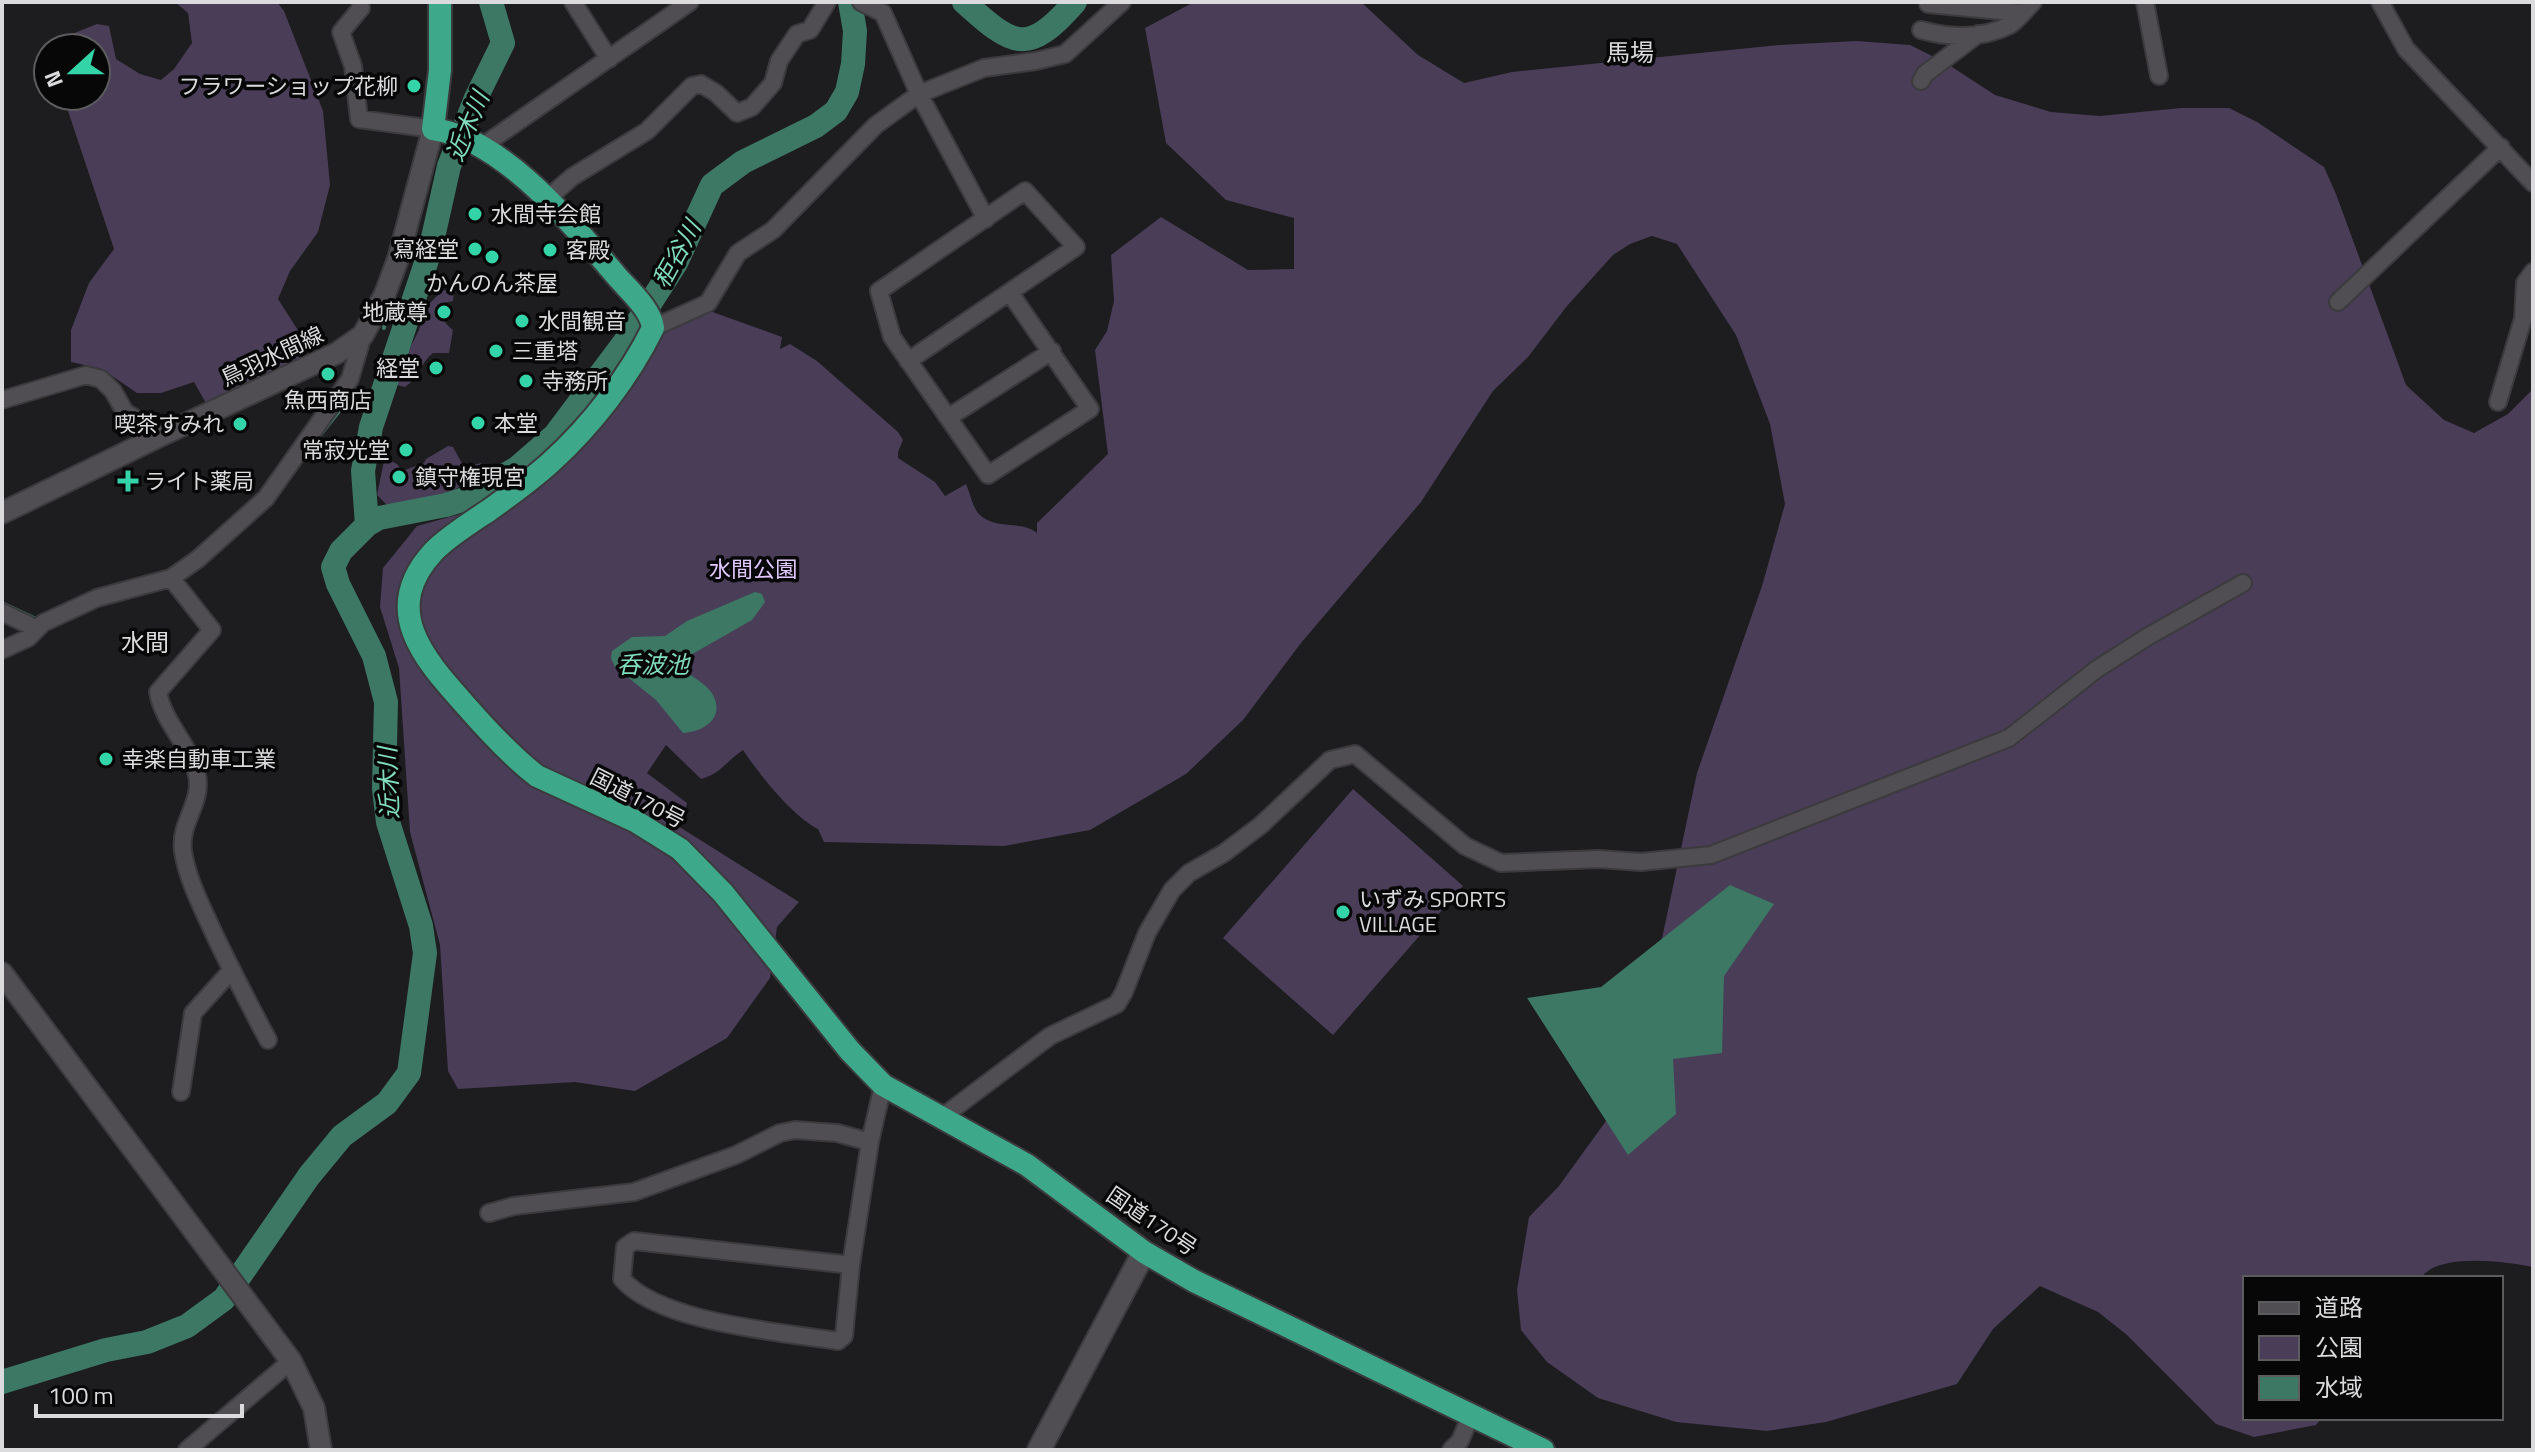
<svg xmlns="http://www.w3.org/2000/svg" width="2535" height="1452" viewBox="0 0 2535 1452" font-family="'Titillium Web','Noto Sans JP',sans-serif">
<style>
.green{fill:#493d57}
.water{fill:#3d7864}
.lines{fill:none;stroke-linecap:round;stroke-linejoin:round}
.stream{stroke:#3d7864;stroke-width:4}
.river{stroke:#3d7864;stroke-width:24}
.minor-casing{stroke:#3b3a3c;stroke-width:20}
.tertiary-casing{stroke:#3b3a3c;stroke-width:24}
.secondary-casing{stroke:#3b3a3c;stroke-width:26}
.trunk-casing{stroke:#3b3a3c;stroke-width:26}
.minor{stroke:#504e52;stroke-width:16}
.tertiary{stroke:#504e52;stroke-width:20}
.secondary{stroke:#504e52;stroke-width:22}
.trunk{stroke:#3ea88a;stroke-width:22}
.poi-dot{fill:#33d4a8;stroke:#070708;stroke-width:3}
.labels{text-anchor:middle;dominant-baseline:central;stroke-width:7;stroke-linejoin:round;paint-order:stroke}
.poi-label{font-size:22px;fill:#dbdadc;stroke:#070708;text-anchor:start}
.street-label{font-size:22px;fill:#dbdadc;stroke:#070708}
.park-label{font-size:22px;fill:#e0c7fe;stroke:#070708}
.neighbourhood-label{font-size:24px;fill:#dbdadc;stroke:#070708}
.water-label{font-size:24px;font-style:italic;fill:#80dcbc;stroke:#070708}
</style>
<rect width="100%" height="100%" fill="#1d1c1f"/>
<path class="green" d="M175 2H277L284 11 323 111 330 185 318 232 290 271 278 299 299 332 300 364 207 405 194 382 161 393H137L102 369 71 362V330L89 283 114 249 63 96H96V48H50L49 43 97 24 109 26 116 59 140 74 161 80 174 69 192 43 188 13Z
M1194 2H1361L1418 55 1464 83 1512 72 1779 45 1857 41 1910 45 1946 63 1995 95 2051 112 2100 116 2181 108H2229L2257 122 2324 167 2336 194 2406 385 2444 420 2474 433 2508 414 2533 389V1267C2507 1262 2438 1252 2421 1278H2245V1418H2322L2316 1425 2254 1437 2216 1424 2127 1335 2098 1312 2040 1286 1993 1329 1957 1384 1826 1422 1767 1431 1676 1422 1598 1398 1547 1362 1521 1330 1517 1290 1529 1217 1559 1186 1611 1114 1650 995 1697 773 1762 586 1785 504 1770 424 1736 335 1677 244 1652 236 1630 244 1613 255 1567 306 1528 357 1493 391 1421 502 1301 643 1243 720 1186 774 1090 830 1004 846 824 842 818 829C792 816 759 774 743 750 725 762 722 773 701 779L666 745 647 773 687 803 683 820 678 826 799 902 777 927 770 978 727 1038 635 1091 575 1082 458 1089 448 1071 440 945 410 832 399 668 380 607 383 568 417 526 471 511 552 446 583 443 663 327 707 310 782 337 780 349 790 344 817 361 898 432 903 440 898 452V458L935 482 945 496 966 484C970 493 973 509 980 515 996 530 1021 520 1037 533V523L1108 454 1095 350 1107 331 1114 301 1111 255 1161 217 1248 270 1294 269V218L1226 200 1166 143 1145 28Z
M443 290 454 292 453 301 443 303C440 316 443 322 453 330L449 353H433C421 362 418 379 405 387L397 385V374L419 330 425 308Z
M448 446 453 447 464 467 481 463 482 470 444 498 387 505 377 495 384 461 387 459 397 464 402 471 424 463 426 459Z
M1353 789 1463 886 1333 1035 1223 938Z"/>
<path class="water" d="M755 592 762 594 765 602 752 620 680 661 682 669C691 676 707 684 713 695 725 718 704 732 683 733L656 700 615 667 611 658 612 651 632 637 665 636 687 621Z
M1730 885 1774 904 1724 976 1722 1053 1673 1059 1676 1114 1628 1155 1527 998 1601 987Z"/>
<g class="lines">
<path class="stream" d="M384 328 387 311
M321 434 347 401
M2 603 36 619"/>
<path class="river" d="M964 2C1013 46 1027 57 1075 2
M367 525 363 471 371 427 430 251 449 166 476 98 503 43 491 2
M2 1382 106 1350 147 1342 187 1326 224 1299 309 1176 342 1136 387 1103 409 1073 425 953 421 926 388 822 384 789 386 702 374 656 338 584 333 567 341 551 367 525 379 518 446 505 462 500 517 468 555 435 627 339 676 263 712 185 743 162 816 126 836 111 847 92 853 64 855 31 850 2"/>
<defs>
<path id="minor" d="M360 2 361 8 341 32 353 66 359 119 433 129
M573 2 609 59
M861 2 883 13 919 94 986 219
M2145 2 2159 76
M2380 2 2406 49 2533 183
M1928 4 2022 13
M1921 30C1950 38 1982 39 2010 25 2018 20 2026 9 2033 2
M1921 81 1925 74 1978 34
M481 147 690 2
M547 199 572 177 647 131 692 86 701 84 716 93 737 113 752 107 773 83 779 61 797 34 810 30 827 2
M2338 302 2501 147
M653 328 708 303 738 253 773 230 876 125 919 94 984 68 1036 61 1065 54 1122 2
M908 361 1076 247 1025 191 879 291 892 337 988 475 1090 409 1010 293
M2 400 86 375 101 379 113 391 125 412 162 435
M2498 402 2523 319 2525 283 2533 272
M949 417 1052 351
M171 578 212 630 158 692C163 722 190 745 197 775 203 803 179 822 183 851 187 877 199 901 210 925 228 964 248 1002 268 1040
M2 612 37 629
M2 650 28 638 43 623 97 598 171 578 198 559 266 498 350 379 363 335
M181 1092 193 1013 231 971
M941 1118 1050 1036 1117 1004 1124 992 1147 933 1172 890 1189 873 1224 853 1261 825 1330 760 1355 754 1465 846 1501 863 1599 859 1641 862 1711 855 2009 738 2097 669 2147 637 2243 583
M489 1213 514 1206 634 1192 736 1155 780 1133 795 1130 837 1133 870 1142
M634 1241 851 1265 844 1336 838 1341C781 1332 660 1323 622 1279L625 1247Z
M851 1265 870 1142 883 1085
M187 1450 291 1361
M1451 1450 1460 1441 1471 1415"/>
<path id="tertiary" d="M2 513 162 435 337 353 363 335 385 294 398 259 433 129
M2 973 291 1361 314 1408 321 1450"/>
<path id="secondary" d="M1039 1450 1144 1252"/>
<path id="trunk" d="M440 2V70L433 129C503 139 570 222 614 273 626 288 651 308 653 328 629 377 591 426 550 463 531 480 509 496 488 511 470 523 449 536 434 551 378 611 426 661 468 708 489 732 511 756 537 776L635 821 680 849 723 893 850 1051 883 1085 1027 1165 1144 1252 1194 1281 1543 1450"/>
</defs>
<use href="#minor" class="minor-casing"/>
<use href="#tertiary" class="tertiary-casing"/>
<use href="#secondary" class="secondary-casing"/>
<use href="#trunk" class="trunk-casing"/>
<use href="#minor" class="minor"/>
<use href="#tertiary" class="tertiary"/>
<use href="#secondary" class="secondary"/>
<use href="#trunk" class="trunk"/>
</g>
<g class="poi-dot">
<circle cx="414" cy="86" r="8"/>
<circle cx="475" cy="214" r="8"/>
<circle cx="475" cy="249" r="8"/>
<circle cx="550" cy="250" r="8"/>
<circle cx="492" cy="257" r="8"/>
<circle cx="444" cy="312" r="8"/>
<circle cx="522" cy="321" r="8"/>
<circle cx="496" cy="351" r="8"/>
<circle cx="436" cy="368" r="8"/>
<circle cx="328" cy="374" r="8"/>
<circle cx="526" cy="381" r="8"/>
<circle cx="478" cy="423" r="8"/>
<circle cx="240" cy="424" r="8"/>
<circle cx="406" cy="450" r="8"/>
<circle cx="399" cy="477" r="8"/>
<path d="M124 469h8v8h8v8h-8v8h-8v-8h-8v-8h8z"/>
<circle cx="106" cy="759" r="8"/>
<circle cx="1343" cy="912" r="8"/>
</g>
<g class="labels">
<g class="poi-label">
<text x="398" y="86" text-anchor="end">フラワーショップ花柳</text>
<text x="491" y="214">水間寺会館</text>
<text x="459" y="249" text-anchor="end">寫経堂</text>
<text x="566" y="250">客殿</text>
<text x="492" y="283" text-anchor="middle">かんのん茶屋</text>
<text x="428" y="312" text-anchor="end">地蔵尊</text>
<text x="538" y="321">水間観音</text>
<text x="512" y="351">三重塔</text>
<text x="420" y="368" text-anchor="end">経堂</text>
<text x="542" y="381">寺務所</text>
<text x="328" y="400" text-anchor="middle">魚西商店</text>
<text x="494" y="423">本堂</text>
<text x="224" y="424" text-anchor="end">喫茶すみれ</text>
<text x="390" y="450" text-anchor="end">常寂光堂</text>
<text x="415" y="477">鎮守権現宮</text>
<text x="144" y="481">ライト薬局</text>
<text x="122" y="759">幸楽自動車工業</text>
<text x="1359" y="899">いずみ SPORTS<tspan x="1359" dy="25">VILLAGE</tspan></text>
</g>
<g class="street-label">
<text transform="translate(272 356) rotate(-25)">鳥羽水間線</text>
<text transform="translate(638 798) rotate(27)">国道170号</text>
<text transform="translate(1152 1221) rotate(34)">国道170号</text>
</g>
<g class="park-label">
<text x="753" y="569">水間公園</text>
</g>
<g class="neighbourhood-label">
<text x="1630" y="52">馬場</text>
<text x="145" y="642">水間</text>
</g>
<g class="water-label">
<text transform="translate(467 126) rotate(-67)">近木川</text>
<text transform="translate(676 254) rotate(-61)">秬谷川</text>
<text x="653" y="664">呑波池</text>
<text transform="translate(388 783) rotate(-92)">近木川</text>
</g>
</g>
<rect width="2535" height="1452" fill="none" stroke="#dbdadc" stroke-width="8"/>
<rect x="2243" y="1276" width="260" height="144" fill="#070708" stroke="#5c5b5d" stroke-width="2"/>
<rect x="2259" y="1302" width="40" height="12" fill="#504e52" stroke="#5c5b5d" stroke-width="2"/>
<text x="2315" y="1316" font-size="24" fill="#dbdadc">道路</text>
<rect x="2259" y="1336" width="40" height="24" fill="#493d57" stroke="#5c5b5d" stroke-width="2"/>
<text x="2315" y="1356" font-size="24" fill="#dbdadc">公園</text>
<rect x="2259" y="1376" width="40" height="24" fill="#3d7864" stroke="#5c5b5d" stroke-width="2"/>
<text x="2315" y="1396" font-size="24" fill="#dbdadc">水域</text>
<g transform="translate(72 72) rotate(249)"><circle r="38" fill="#070708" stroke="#5c5b5d" stroke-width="2"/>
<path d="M0-6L14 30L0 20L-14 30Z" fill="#33d4a8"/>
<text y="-12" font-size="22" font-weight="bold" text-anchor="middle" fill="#dbdadc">N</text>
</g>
<path d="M36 1404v12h206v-12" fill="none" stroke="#dbdadc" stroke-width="4"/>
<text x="48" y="1404" font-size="24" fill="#dbdadc" stroke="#070708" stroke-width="6" paint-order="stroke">100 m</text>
</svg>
